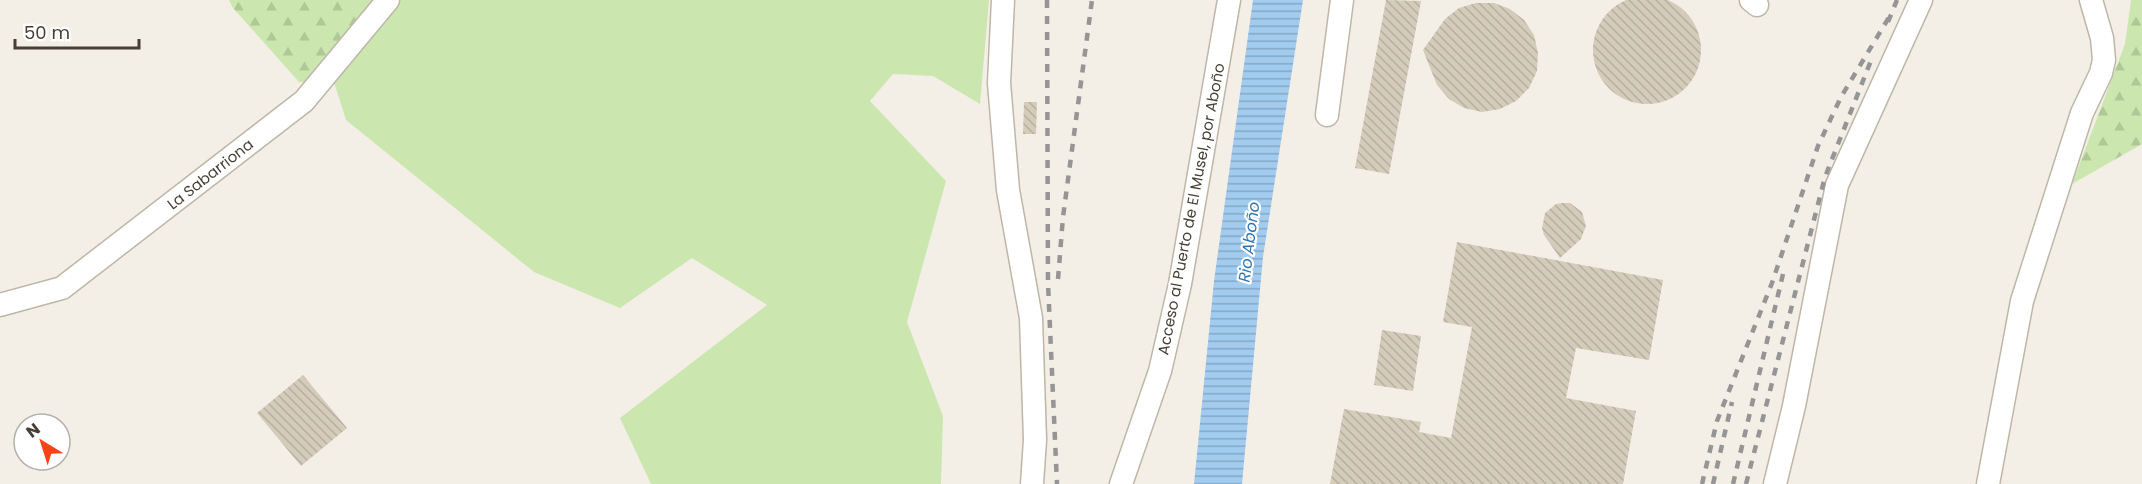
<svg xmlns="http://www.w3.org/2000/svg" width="2142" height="484" viewBox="0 0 2142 484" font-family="Poppins,sans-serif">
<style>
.grass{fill:#cbe7af}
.forest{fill:url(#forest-firs)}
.water{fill:url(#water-rules)}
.building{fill:url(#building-back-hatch)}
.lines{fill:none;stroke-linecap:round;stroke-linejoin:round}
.minor-casing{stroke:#beb7a8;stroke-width:25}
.minor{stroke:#fff;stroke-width:22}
.rail{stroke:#959595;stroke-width:4.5;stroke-dasharray:8 8;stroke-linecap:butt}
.labels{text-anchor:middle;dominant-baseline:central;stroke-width:4.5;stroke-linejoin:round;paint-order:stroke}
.street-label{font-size:15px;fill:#453f35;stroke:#fff}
.water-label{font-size:16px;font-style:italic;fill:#3074af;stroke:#fff}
</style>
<defs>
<pattern id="forest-firs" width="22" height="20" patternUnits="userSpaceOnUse" patternTransform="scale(1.5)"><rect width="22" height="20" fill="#cbe7af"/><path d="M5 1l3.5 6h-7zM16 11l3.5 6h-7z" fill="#b0c797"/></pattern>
<pattern id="water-rules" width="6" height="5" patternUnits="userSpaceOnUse" patternTransform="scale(1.5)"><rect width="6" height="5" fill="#a2ccef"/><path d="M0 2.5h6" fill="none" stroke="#86a7c2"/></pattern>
<pattern id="building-back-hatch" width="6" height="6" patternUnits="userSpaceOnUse" patternTransform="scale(1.5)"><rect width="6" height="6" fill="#d4cbbb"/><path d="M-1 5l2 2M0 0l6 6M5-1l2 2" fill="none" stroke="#b7afa1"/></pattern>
</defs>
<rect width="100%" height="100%" fill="#f3efe6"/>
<path class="grass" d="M399 0H989L980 104 933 76 893 74 870 101 946 181 907 322 943 416 941 484H651L620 418 767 305 692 258 620 308 534 272 346 120 333 79Z"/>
<path class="forest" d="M229 0H378L310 82H299L233 8Z
M2131 0H2142V144L2072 184 2125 44Z"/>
<path class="water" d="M1253 0H1303L1263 257 1242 484H1194L1214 281Z"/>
<path class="building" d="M1593 50a54 54 0 1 1 108 0a54 54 0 1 1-108 0Z
M1386 0 1421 1 1389 174 1355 168Z
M1476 3H1494L1510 9 1524 20 1534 35 1538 53 1537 71 1529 88 1516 101 1500 109 1482 112 1464 108 1449 99 1437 85 1423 50 1445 19 1459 8Z
M1024 102H1037L1036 134H1023Z
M1563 203H1570L1582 212 1586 226 1581 239 1560 258 1544 235 1542 228 1545 213 1556 204Z
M1457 242 1663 280 1649 360 1576 348 1566 398 1636 411 1623 484H1330L1344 409 1421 422 1419 432 1451 438 1472 327 1443 322Z
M1382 330 1421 336 1413 391 1374 385Z
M303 375 347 428 301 466 257 413Z"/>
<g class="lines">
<defs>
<path id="minor" d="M1003 0 999 83 1008 190 1031 318 1035 440 1032 484
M1751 0 1757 5
M1327 115 1342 0
M0 305 62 288 304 101 388 0
M1121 484 1160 371 1180 284 1229 0
M1775 484 1794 406 1837 185 1921 0
M1988 484 2022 301 2082 113 2101 73 2104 60 2102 38 2091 0"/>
</defs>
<use href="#minor" class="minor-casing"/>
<use href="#minor" class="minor"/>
<path class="rail" d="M1047 0 1048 283 1057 484
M1888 22 1897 0
M1058 279 1063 217 1092 0
M1702 484 1717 421 1772 283 1818 146 1841 97 1891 14
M1713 484 1732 402
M1733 484 1783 274
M1746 484 1825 177 1872 58"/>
</g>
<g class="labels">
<g class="street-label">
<text transform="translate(210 174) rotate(-38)">La Sabarriona</text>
<text transform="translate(1191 209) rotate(-79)">Acceso al Puerto de El Musel, por Aboño</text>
</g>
<g class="water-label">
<text transform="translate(1249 242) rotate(-83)">Rio Aboño</text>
</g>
</g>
<g transform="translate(42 442) rotate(322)"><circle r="28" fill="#ffffff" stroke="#b5b2ae" stroke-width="1.5"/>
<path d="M0-4.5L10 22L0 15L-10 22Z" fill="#f74318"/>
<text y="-9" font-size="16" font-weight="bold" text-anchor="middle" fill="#453f35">N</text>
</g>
<path d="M15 39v9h124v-9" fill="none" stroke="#453f35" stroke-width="3"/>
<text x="24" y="39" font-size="18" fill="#453f35" stroke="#ffffff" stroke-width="4.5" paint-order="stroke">50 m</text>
</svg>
